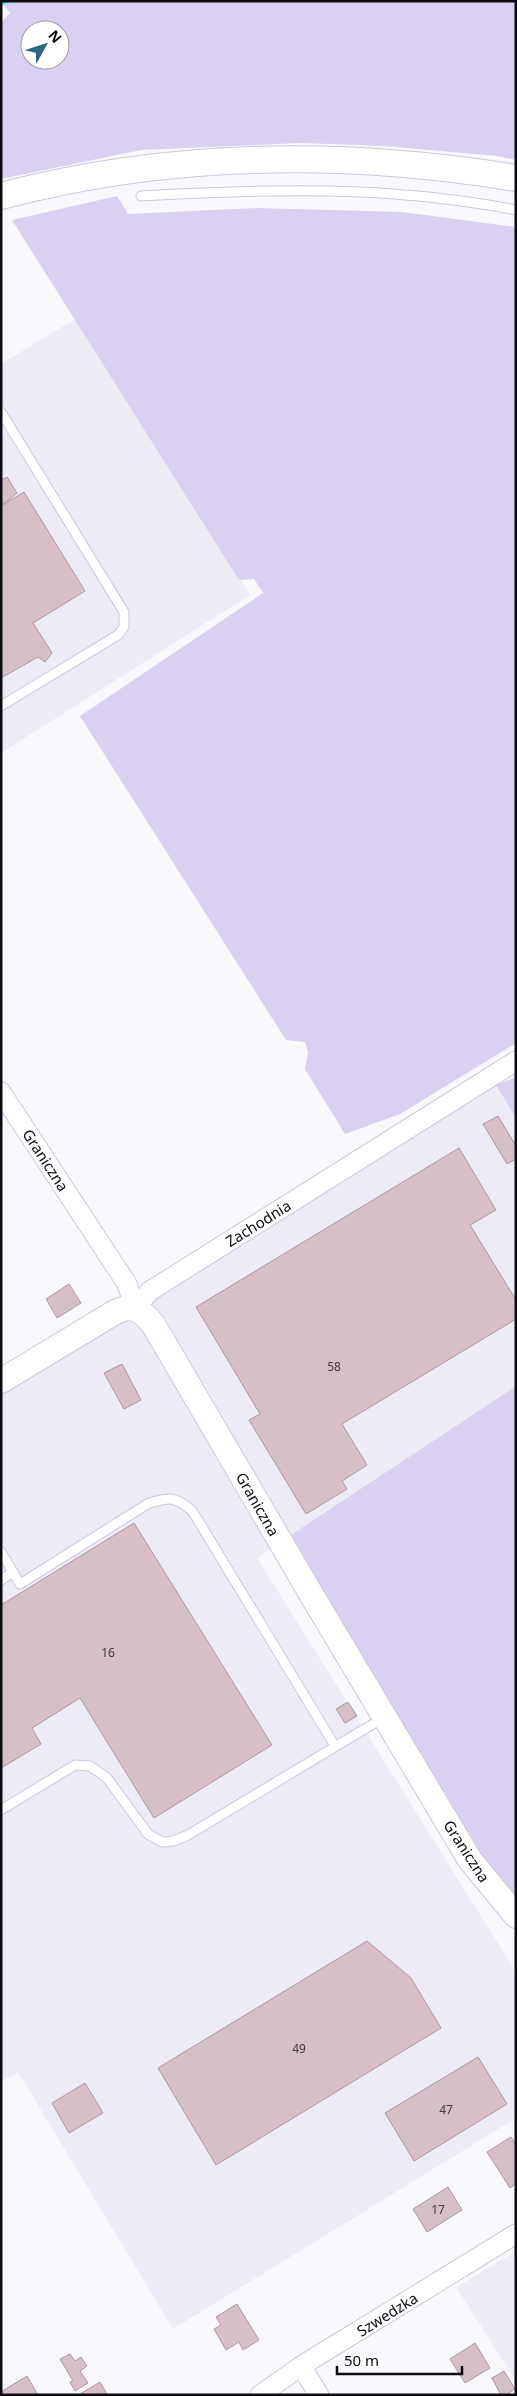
<svg xmlns="http://www.w3.org/2000/svg" width="517" height="2396" font-family="'Noto Sans',sans-serif">
<style>
.built{fill:#edebf6}
.green{fill:#d9d0f2;fill-rule:evenodd}
.lines{fill:none;stroke-linecap:round;stroke-linejoin:round}
.stream{stroke:#5adfff;stroke-width:5}
.building{fill:#d7bfc7;stroke:#ad979e}
.service-casing{stroke:#ccc7db;stroke-width:11}
.minor-casing{stroke:#ccc7db;stroke-width:21}
.tertiary-casing{stroke:#ccc7db;stroke-width:26}
.secondary-casing{stroke:#ccc7db;stroke-width:28}
.service{stroke:#fff;stroke-width:9}
.minor{stroke:#fff;stroke-width:19}
.tertiary{stroke:#fff;stroke-width:24}
.secondary{stroke:#fff;stroke-width:26}
.labels{text-anchor:middle;dominant-baseline:central;stroke-width:4;stroke-linejoin:round;paint-order:stroke}
.number-label{font-size:12px;fill:#40383f}
.street-label{font-size:15px;fill:#0d0b12;stroke:#fff}
</style>
<rect width="100%" height="100%" fill="#f9f8fd"/>
<path class="built" d="M75,319l175,276 -249,158v-389z
M496,1085l20,33v268l-259,172 259,414v146l-343,211 -155,-257 -17,10v-692z
M516,2251v130l-60,-94z"/>
<path class="green" d="M1,1h515v159l-19,-4 -113,-10 -83,-3 -160,7 -140,29v-156l9,-10zM30,30h30v30h-30z
M117,196l11,18 129,-6 145,4 114,15v816l-116,71 -55,20 -40,-65 3,-16 -3,-11 -19,-2 -206,-324 183,-123 -9,-14 -15,1 -227,-360z
M516,1077v41l-20,-33z
M516,1386v514l-36,-47 -195,-314z"/>
<g class="lines">
<path class="stream" d="M1,3l6,-2"/>
</g>
<path class="building" d="M7,477l10,16 -13,11 -3,-2v-22z
M24,492l61,99 -52,32 19,30 -7,9 -7,-5 -37,21v-172z
M498,1116l18,30v13l-9,5 -24,-40z
M459,1148l37,62 -26,15 46,75v19l-174,105 25,41 -25,16 5,8 -41,25 -57,-94 11,-6 -64,-107z
M69,1284l12,19 -24,15 -11,-19z
M122,1364l19,36 -17,9 -20,-36z
M134,1523l138,222 -118,73 -74,-120 -48,30 9,16 -40,24v-163z
M348,1702l9,14 -12,7 -9,-14z
M367,1941l44,37 30,50 -225,137 -58,-97z
M478,2057l29,47 -93,57 -29,-48z
M85,2083l18,30 -34,20 -17,-30z
M511,2137l5,7v40l-6,4 -23,-36z
M448,2187l14,23 -35,22 -14,-23z
M237,2304l22,36 -16,10 -4,-8 -13,8 -12,-21 7,-4 -5,-8z
M475,2343l15,25 -25,15 -15,-24z
M70,2354l5,7 6,-4 6,9 -7,5 8,12 -13,8 -5,-9 3,-1 -13,-22z
M504,2371l11,18 -9,6h-5l-9,-17z
M27,2376l11,19h-35l-2,-3z
M100,2382l7,12 -26,1 -1,-1z"/>
<g class="lines">
<defs>
<path id="service" d="M141,196c128,-7 247,-11 375,14
M1,412l123,200v15l-6,8 -117,71
M1,1552l12,20 -12,8
M13,1572l7,12 129,-81c21,-6 27,-7 44,9l142,234
M1,1810l74,-45 15,1 17,12 41,56 14,8 12,-1 14,-6 195,-117"/>
<path id="minor" d="M1,1092l126,192 8,24
M135,1308l15,-17 366,-230
M301,2366l18,29
M260,2395l41,-29 215,-132"/>
<path id="tertiary" d="M1,1381l116,-70c17,-7 25,0 36,13l161,275 156,261 46,56"/>
<path id="secondary" d="M1,196c168,-44 344,-46 515,-18"/>
</defs>
<use href="#service" class="service-casing"/>
<use href="#minor" class="minor-casing"/>
<use href="#tertiary" class="tertiary-casing"/>
<use href="#secondary" class="secondary-casing"/>
<use href="#service" class="service"/>
<use href="#minor" class="minor"/>
<use href="#tertiary" class="tertiary"/>
<use href="#secondary" class="secondary"/>
</g>
<g class="labels">
<g class="number-label">
<text x="334" y="1366">58</text>
<text x="108" y="1652">16</text>
<text x="299" y="2048">49</text>
<text x="446" y="2109">47</text>
<text x="438" y="2209">17</text>
</g>
<g class="street-label">
<text transform="translate(46 1160) rotate(57)">Graniczna</text>
<text transform="translate(258 1223) rotate(-32)">Zachodnia</text>
<text transform="translate(258 1504) rotate(60)">Graniczna</text>
<text transform="translate(467 1851) rotate(57)">Graniczna</text>
<text transform="translate(387 2314) rotate(-32)">Szwedzka</text>
</g>
</g>
<rect width="517" height="2396" fill="none" stroke="#0d0b12" stroke-width="5"/>
<g transform="translate(45 45) rotate(50)"><circle r="24" fill="#ffffff" stroke="#9e9da0"/>
<path d="M0-4L9 19L0 12L-9 19Z" fill="#2b677e"/>
<text y="-8" font-size="14" font-weight="bold" text-anchor="middle" fill="#0d0b12">N</text>
</g>
<path d="M337 2366v8h125v-8" fill="none" stroke="#0d0b12" stroke-width="2.5"/>
<text x="344" y="2366" font-size="15" fill="#0d0b12" stroke="#ffffff" stroke-width="4" paint-order="stroke">50 m</text>
</svg>
